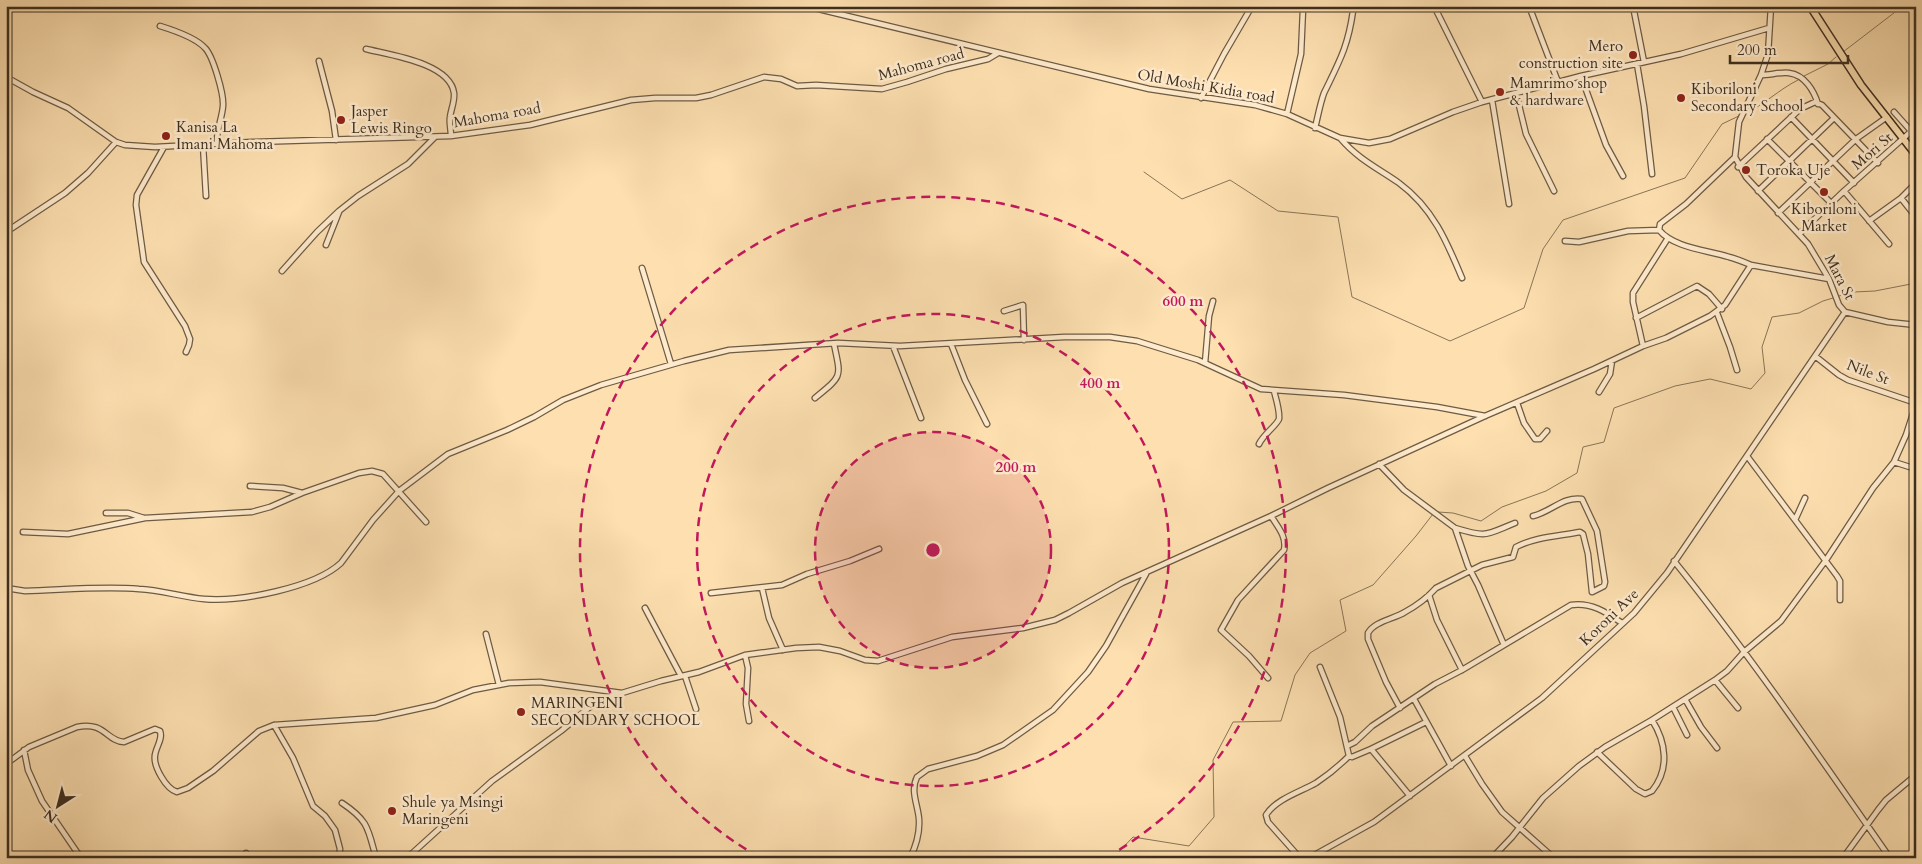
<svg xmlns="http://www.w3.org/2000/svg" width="1922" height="864" font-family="Cardo,serif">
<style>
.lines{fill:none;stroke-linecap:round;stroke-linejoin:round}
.stream{stroke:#897559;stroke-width:1}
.minor-casing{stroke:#6d5b44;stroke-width:7}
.highway-casing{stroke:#3d2f20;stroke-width:9}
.minor{stroke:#feeacc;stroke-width:4.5}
.highway{stroke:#fddfb0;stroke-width:6}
.ring{fill:none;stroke:#c2185b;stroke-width:2.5;stroke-dasharray:9 6}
.poi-dot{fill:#8f2418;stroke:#feeacc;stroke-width:2}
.labels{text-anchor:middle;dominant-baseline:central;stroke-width:5;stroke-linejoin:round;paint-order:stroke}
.poi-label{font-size:15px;fill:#3d2f20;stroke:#feeacc;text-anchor:start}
.street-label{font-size:15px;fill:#3d2f20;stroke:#feeacc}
.centre{fill:#c2185b;stroke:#feeacc;stroke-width:2.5}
.ring-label{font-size:15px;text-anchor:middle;font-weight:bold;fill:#c2185b;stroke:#feeacc;stroke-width:5;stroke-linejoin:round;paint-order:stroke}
</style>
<rect width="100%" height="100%" fill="#fddfb0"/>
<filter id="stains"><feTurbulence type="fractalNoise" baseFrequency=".004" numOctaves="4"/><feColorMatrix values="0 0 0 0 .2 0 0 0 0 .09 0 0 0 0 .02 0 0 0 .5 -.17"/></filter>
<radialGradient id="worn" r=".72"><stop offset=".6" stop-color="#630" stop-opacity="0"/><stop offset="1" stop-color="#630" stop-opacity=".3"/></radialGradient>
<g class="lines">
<path class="stream" d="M1843,52l60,-46
M1804,76l24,-12 8,-7
M1744,114c20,-9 34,-24 54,-34
M1144,172l38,27 48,-19 48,31 60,6 14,80 98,44 74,-33 19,-59 20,-29 122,-42 37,-54 19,-9
M1839,296l15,-4 21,-1 36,-7 5,-21
M1438,512l15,1 28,8 21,-14 44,-16 31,-18 6,-26 21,-5 10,-34 61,-22 35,-7 41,10 14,-16 -3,-26 10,-30 27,-4 24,-12 10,-3
M1113,858l20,-21 56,9 25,-29 -1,-57 20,-38 48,-1 14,-46 15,-22 36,-22 -6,-31 33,-15 43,-49 17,-22"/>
<defs>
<path id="minor" d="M806,6l343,83 106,16 32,9 53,24 29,5 21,-4 63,-27 29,-10 99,-26 100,-22 88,-26
M1434,6l48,96
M1529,6l29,76
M1633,6l11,56
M1771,6l-3,48 -7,21 -22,47 -4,35 11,20 62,67 21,35 10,26 6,7 43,10 28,3
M160,26c13,4 36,12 45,22 8,8 19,46 18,58 -1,13 -7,24 -6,38
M366,49c24,6 84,14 88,44 1,8 -3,16 -4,24 -1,6 1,13 1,19
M319,61l13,50 4,29
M1637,64l7,42 8,68
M1761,75c9,0 19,-3 28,-2 16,2 25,18 29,31
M1581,76l25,69 17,31
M6,77l27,15 35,16 48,34 9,3 30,2 97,-5 199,-6 79,-11 101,-25 24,-2h41l15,-3 53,-18 17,2 16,7 19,-1 66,4 25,-7 39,-13 42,-10 10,-6
M1516,93l10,41 28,57
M1201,98l23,-44 28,-48
M1492,100l17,104
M1894,112l17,19
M1287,114l14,-60 2,-45 3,-2 44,1 3,3c-5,36 -14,51 -29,82 -4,11 -6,23 -9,35
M1791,117l63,66
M1341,139c17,20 38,30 58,44 34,25 48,59 63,95
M1767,139l64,64
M203,145l3,51
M164,147l-27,48 -1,10 8,57 41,64 5,13 -1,6 -3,7
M1735,157l-49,47 -26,20 -1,6c15,18 48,20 70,27 8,2 15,5 22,8
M1738,167l62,-58 15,-7 7,3 56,58
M1758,191l76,-73
M1844,191l45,53
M1901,198l15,19
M1778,213l78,-74 31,-22
M1869,221l32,-23 15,-15
M6,232l59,-39 23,-20 28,-31
M1800,233l44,-42 72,-64
M1565,241l14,1 49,-11 31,-1
M326,245l13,-33
M642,268l29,96
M282,271l35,-39 22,-21 19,-15 50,-32 27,-27
M1004,311l19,-6 1,35
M1717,313l13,34 7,23
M1636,318l61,-32 12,8 13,15
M951,344l14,36 22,44
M893,346l28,72
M1643,346l-10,-44v-9l35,-55
M1815,356l24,19 9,5 68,23
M1205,363l4,-47 4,-15
M1599,392l11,-18 2,-13
M815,398c28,-23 26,-20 19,-54
M1517,403l7,20 11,16h5l7,-8
M1259,444c4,-9 18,-19 20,-25 1,-8 -3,-20 -5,-28
M1747,456l90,120 3,5v19
M1894,462l12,-27 10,-31
M1379,464l25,26 51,38 13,38 10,19 26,60
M250,486l33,2 19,5
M106,513h22l16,5
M1795,520l10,-22
M1455,528c33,10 30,7 60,-5
M23,532l45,2 77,-16 107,-6 18,-5 32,-14 57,-20 13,-2 11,3 43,48
M1674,561c77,95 146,197 216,297
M6,588l19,3c38,-1 77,-5 114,-2 22,1 43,8 65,10 36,3 110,-11 137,-36l32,-43 26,-29 49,-37 59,-24 27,-13 29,-17 38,-15 83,-24 45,-11 109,-7 62,3 164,-9h46l27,4 61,19 63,29 83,6 93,12 48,9
M762,588l7,30 14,32
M711,593l71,-8 25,-11 43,-13 29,-12
M1429,595l8,25 25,50
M645,608l36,68
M486,634l13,51
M745,655l3,13 -2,36 3,17
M1320,667l20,50 9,39 3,1 19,-8 39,47
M685,676l11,33
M1268,678l-19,-22 -28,-26 17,-30 46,-50c3,-13 -6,-23 -13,-34
M1715,680l23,28
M1414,699l37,67
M1685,699l16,28 16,21
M1673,707l14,28
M1400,708l-14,-26 -18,-43v-6c7,-12 26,-14 37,-21 11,-6 23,-15 31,-24l46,-23 31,-8 3,-10c19,-10 43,-11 64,-15l3,2 5,20 4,38 12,-6 1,-4 -8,-51 -15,-32c-19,-3 -31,13 -49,17
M274,725l19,33 20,48 12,10 10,14 5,19 -1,9
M1347,746l8,-4 17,-16 63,-42 27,-14 109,-65c20,-3 35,7 51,18
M1371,749l55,-27
M24,750l4,20 14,31 39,57
M1597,752l39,37 9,5 7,-3c18,-22 14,-49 0,-71
M1465,756l17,28 20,28 52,46
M6,764l23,-17 48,-20c28,-6 29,14 47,15l31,-13 5,2c3,8 -4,16 -5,24 -2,11 11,34 22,37l11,-4 25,-17 46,-40 15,-6 102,-7 59,-13 38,-15 36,-7 31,-1 82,11 39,-12 38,-9 46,-17 51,-7 23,-1 21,4 25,9 13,1 74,-24 71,-9 32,-8 14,-7 53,-30 149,-67 57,-28 157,-72 109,-47 49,-23 23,-8 44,-22 15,-11 26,-40 78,14
M342,803c27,18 26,26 34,55
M246,858v-5
M407,858l85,-77 69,-50 30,-25 9,-6 21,-7
M910,858c6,-12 10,-25 9,-39 -1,-14 -9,-28 -2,-42l11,-8 49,-13 26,-11 50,-35 35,-38 18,-26 40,-72
M1300,858l-32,-36 -2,-7c10,-16 34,-23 50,-32 12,-8 23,-17 33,-27
M1309,858l65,-36 168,-124 92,-85 33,-40 178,-261
M1492,858l20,-21 31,-39 36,-32 26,-19 47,-27 63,-40 12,-9 17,-19 37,-31 45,-61 47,-72 21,-26 22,7
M1843,858l35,-48 8,-10 30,-25"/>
<path id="highway" d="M1810,6l51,79 55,70"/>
</defs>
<use href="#minor" class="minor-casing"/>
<use href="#highway" class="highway-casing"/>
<use href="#minor" class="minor"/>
<use href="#highway" class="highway"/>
</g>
<circle cx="933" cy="550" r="118" fill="#c2185b" fill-opacity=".12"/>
<g class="ring">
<circle cx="933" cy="550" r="118"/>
<circle cx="933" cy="550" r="236"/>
<path d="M759 857A353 353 0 1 1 1107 857"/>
</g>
<g class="poi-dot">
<circle cx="1633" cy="55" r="5"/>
<circle cx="1500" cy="92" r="5"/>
<circle cx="1681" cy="98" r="5"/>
<circle cx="341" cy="120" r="5"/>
<circle cx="166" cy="136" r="5"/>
<circle cx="1746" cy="170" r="5"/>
<circle cx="1824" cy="192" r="5"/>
<circle cx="521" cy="712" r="5"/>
<circle cx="392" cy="811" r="5"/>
</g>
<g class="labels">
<g class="poi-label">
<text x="1623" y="46" text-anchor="end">Mero<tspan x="1623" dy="17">construction site</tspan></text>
<text x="1510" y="83">Mamrimo shop<tspan x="1510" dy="17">&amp; hardware</tspan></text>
<text x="1691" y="89">Kiboriloni<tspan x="1691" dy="17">Secondary School</tspan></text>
<text x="351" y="111">Jasper<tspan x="351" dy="17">Lewis Ringo</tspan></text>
<text x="176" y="127">Kanisa La<tspan x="176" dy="17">Imani Mahoma</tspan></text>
<text x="1756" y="170">Toroka Uje</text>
<text x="1824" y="209" text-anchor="middle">Kiboriloni<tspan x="1824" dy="17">Market</tspan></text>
<text x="531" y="703">MARINGENI<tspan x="531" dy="17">SECONDARY SCHOOL</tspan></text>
<text x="402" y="802">Shule ya Msingi<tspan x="402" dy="17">Maringeni</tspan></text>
</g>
<g class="street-label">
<text transform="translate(921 64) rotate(-15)">Mahoma road</text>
<text transform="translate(1206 86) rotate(10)">Old Moshi Kidia road</text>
<text transform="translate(497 115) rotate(-10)">Mahoma road</text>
<text transform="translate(1872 151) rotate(-41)">Mori St</text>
<text transform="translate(1840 277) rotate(63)">Mara St</text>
<text transform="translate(1868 372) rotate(21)">Nile St</text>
<text transform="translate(1609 617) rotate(-44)">Koroni Ave</text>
</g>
</g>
<circle cx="933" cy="550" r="8" class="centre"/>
<g class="ring-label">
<text x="1183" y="306">600 m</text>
<text x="1100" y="388">400 m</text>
<text x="1016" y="472">200 m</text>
</g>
<rect width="1922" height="864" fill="none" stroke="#fddfb0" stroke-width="25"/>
<rect x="8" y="8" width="1907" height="849" fill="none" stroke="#3d2f20" stroke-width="2.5"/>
<rect x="12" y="12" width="1897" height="839" fill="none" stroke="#3d2f20"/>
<g transform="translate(58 806) rotate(216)" stroke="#feeacc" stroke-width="4" paint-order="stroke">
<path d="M0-4L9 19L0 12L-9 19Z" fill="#3d2f20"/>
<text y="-8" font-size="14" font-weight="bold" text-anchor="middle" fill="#3d2f20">N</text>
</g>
<path d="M1730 55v8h118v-8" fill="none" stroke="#3d2f20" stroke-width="2.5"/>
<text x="1737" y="55" font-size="15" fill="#3d2f20" stroke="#feeacc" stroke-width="4" paint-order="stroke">200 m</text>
<rect width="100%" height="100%" filter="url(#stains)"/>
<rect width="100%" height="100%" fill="url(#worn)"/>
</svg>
